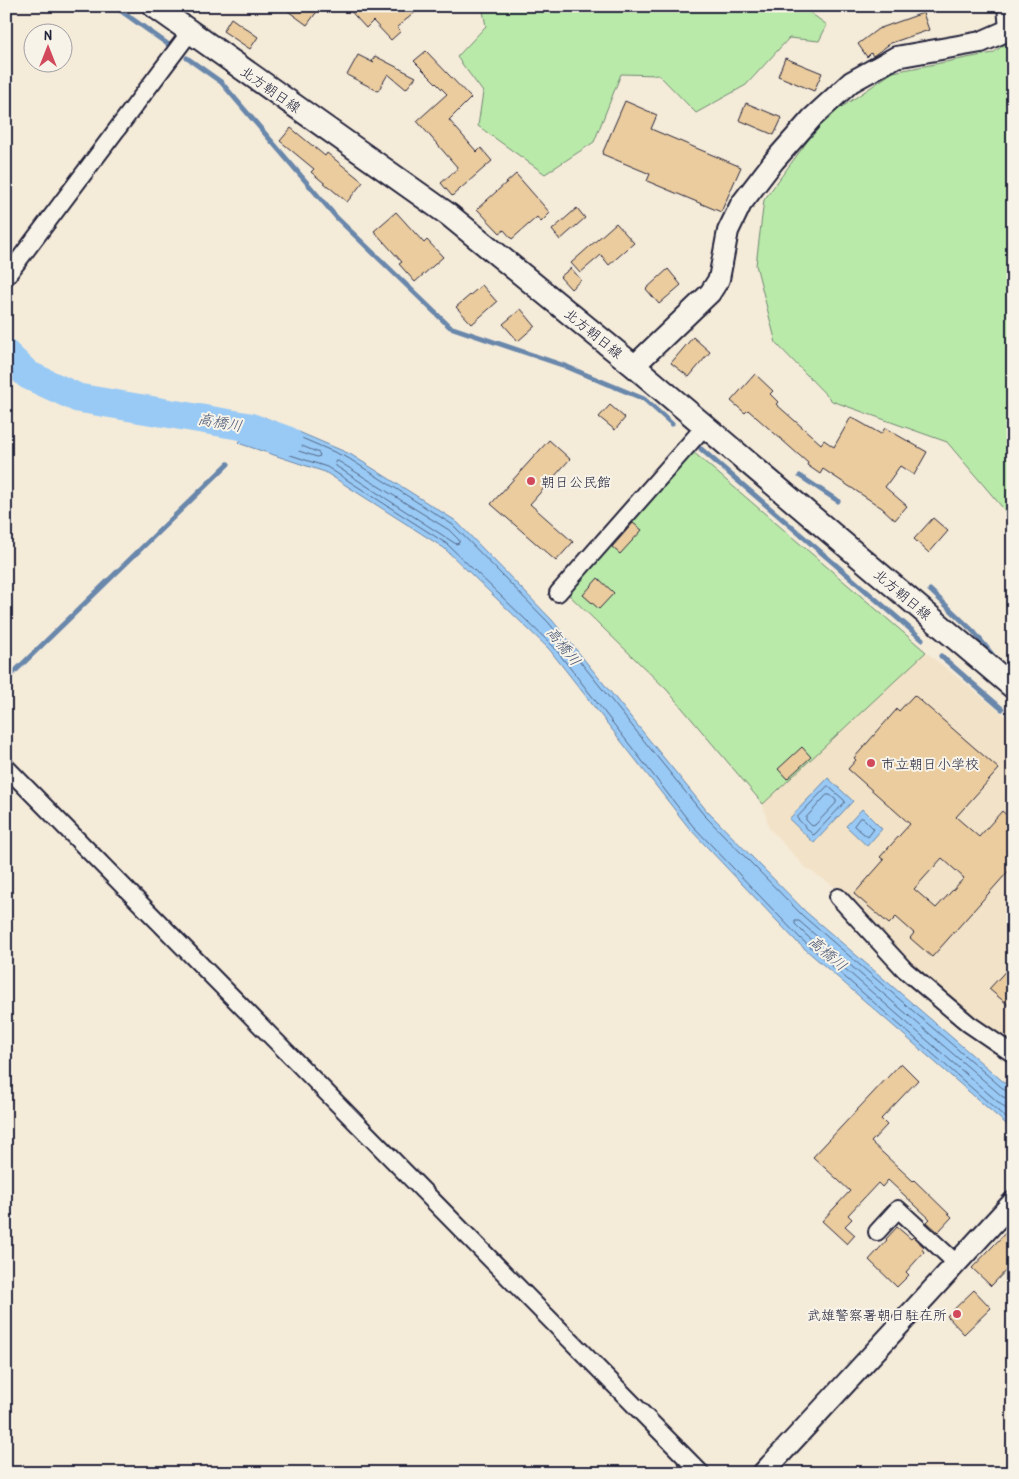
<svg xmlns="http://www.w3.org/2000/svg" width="1019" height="1479" font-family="'Patrick Hand','Klee One',sans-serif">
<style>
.built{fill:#f2e2c7}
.green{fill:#baeaa9;stroke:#6e8672}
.water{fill:#99caf5;stroke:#6987ab}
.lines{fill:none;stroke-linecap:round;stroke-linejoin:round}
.shore{stroke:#526585;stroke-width:1}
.stream{stroke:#6987ab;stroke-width:5}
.river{stroke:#99caf5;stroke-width:29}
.building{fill:#ebcc9e;stroke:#22223b;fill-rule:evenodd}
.minor-casing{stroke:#22223b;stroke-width:20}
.tertiary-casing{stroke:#22223b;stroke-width:24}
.secondary-casing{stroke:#22223b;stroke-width:26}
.minor{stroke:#f7f3e8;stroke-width:16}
.tertiary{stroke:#f7f3e8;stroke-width:20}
.secondary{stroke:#f7f3e8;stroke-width:22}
.poi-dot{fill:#d1495b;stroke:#f7f3e8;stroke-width:2}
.labels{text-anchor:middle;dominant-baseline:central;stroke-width:4;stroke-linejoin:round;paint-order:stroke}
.street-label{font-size:14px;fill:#22223b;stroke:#f7f3e8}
.poi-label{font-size:14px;fill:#22223b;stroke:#f7f3e8;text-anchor:start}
.water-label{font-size:15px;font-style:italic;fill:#465473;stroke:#f7f3e8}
</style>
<rect width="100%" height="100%" fill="#f5ebd9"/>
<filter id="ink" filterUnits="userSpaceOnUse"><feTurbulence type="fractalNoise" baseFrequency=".02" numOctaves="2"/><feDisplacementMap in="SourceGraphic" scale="10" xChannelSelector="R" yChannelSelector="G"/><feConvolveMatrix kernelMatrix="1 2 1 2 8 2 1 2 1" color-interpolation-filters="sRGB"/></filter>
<g filter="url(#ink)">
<path class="built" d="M692,451l234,201 87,70v326l-107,-81 -66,-77 -35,-23 -36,-39 -6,-24 -96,-114 -101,-98z"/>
<path class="green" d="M482,6h319l26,19 -8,16 -30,-3 -43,47 -50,28 -37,-38 -38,-1 -27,68 -49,32 -67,-48 5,-34 -26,-35 29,-31z
M1013,38v482l-66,-78 -115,-41 -56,-58 -20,-78 8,-65 59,-80 70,-48 100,-19z
M692,451l234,201 -163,152 -96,-114 -101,-98z"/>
<path class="water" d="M264,417l86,37 106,67 96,99 155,191 99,101 207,178v40l-216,-188 -108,-114 -140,-179 -105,-101 -119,-76 -87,-29z
M828,778l25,23 -39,42 -25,-24z
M862,809l20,20 -15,17 -21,-20z"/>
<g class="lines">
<path class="shore" d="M266,431l53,22 1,3 -3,1 -55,-18 -1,-3z
M338,461l111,69 10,10v3l-3,1 -120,-78 -1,-4z
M828,786l16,14 1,2 -30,32 -2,1 -16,-17z
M827,795h3l6,5v3l-21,22 -3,1 -6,-6v-2z
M860,818h3l11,11 -6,8 -14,-11z
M1013,1093l-6,-1 -204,-176 -99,-101 -155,-192 -96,-98 -105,-67 -81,-35 -3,1 -14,14 1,4 76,25 120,77 106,102 139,179 108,113 213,186
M1013,1100l-10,-3 -204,-176h-4v3l10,10 208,181"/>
<path class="stream" d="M114,6l55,39
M187,58l34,24 116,136 113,109 115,39 79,33 28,25
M701,449l221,190
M800,476l38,25
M930,590l44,42 21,26
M941,656l61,53
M6,680l222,-216"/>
<path class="river" d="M6,354l22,21 50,23 171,29 39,14"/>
</g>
<path class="building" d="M281,6h40l-14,19z
M346,6h77l-26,21 4,4 -10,9 -18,-19 -7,7z
M923,13l6,17 -38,13 -18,13 -2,-3 -4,4 -9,-13 20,-15z
M231,18l27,19 -8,12 -27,-18z
M426,51l45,47 -22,22 28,32 4,-4 11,13 -40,35 -11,-13 17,-15 -41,-47 30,-27 -33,-33z
M358,55l16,8 -2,-2 3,-5 41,21 -10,12 -18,-15 -10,17 -31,-16z
M785,58l37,15 -8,18 -36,-15z
M625,101l32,14 -6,14 90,38 -20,45 -74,-31 3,-7 -48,-20z
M746,103l36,15 -8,17 -35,-15z
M291,128l34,28 2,-3 36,29 -16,20 -36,-30 3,-3 -34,-28z
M516,174l34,39 -9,9 -4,-5 -25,22 -8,-9 -4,3 -23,-24z
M577,208l8,10 -25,22 -8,-10z
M396,212l28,31 3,-3 16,17 -28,25 -16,-18 3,-2 -28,-31z
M616,223l18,20 -25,22 -8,-10 -21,18 -9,-10z
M571,268l10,12 -10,9 -11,-12z
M668,269l13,16 -22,19 -13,-15z
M482,285l15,17 -25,22 -16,-17z
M521,309l14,17 -17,15 -15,-17z
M693,337l17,15 -21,25 -18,-14z
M755,374l18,17 -3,3 8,8 -2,2 45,40 3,-4 10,7 17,-30 30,17 4,-6 42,24 -13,23 -14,-9 -15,21 22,19 -12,14 -13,-12 -59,-39 -3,5 -13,-9 1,-2 -60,-53 -3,3 -14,-12z
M610,405l15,13 -10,12 -16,-13z
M549,440l21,19 -40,45 43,38 -17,19 -65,-57z
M933,518l15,13 -19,22 -15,-14z
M633,523l9,7 -22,24 -8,-7z
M598,578l16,15 -15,16 -16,-14z
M914,695l85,74 -43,48 23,20 23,-26 11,10v45l-81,91 -22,-19 4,-5 -18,-16 -7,7 -35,-30 30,-34 -4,-3 30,-33 -62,-55 8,-9 -2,-2 43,-49 2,2zM942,858l22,20 -28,30 -22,-19z
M802,747l9,10 -24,22 -9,-10z
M1013,963v46l-24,-20z
M901,1063l17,17 -37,39 6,6 -16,17 42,39 1,-1 38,37 -14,15 -11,-10 3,-3 -42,-39 -6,7 -4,-4 -30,32 4,4 -7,7 10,9 -8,9 -25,-23 28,-30 -37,-34z
M1013,1225v38l-22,23 -19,-18z
M897,1227l14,12 2,-2 11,10 -2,2 2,3 -18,20 3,3 -12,12 -28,-27 18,-20 -1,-1z
M974,1290l17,18 -27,26 -17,-18z"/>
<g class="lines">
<defs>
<path id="minor" d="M1006,6l2,24
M6,277l184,-245
M558,593l147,-167
M6,767l695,706
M838,897l67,73 64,54 44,30
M877,1232l21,-23 58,54"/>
<path id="tertiary" d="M634,366l76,-73 9,-14 9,-48 13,-27 33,-43 38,-43 39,-36 45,-25 85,-15 32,-14
M763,1473l250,-271"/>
<path id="secondary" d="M154,6l295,209 185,151 379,321"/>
</defs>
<use href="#minor" class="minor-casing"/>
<use href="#tertiary" class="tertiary-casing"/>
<use href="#secondary" class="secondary-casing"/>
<use href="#minor" class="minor"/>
<use href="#tertiary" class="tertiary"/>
<use href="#secondary" class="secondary"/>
</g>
</g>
<g class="poi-dot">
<circle cx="531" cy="481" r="5"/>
<circle cx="871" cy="763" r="5"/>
<circle cx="957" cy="1314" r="5"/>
</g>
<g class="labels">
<g class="street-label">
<text transform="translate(271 89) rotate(35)">北方朝日線</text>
<text transform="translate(594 333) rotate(39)">北方朝日線</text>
<text transform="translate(903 594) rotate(40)">北方朝日線</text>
</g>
<g class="poi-label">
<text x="541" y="481">朝日公民館</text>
<text x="881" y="763">市立朝日小学校</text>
<text x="947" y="1314" text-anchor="end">武雄警察署朝日駐在所</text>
</g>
<g class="water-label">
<text transform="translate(220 422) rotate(10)">高橋川</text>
<text transform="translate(564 646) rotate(52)">高橋川</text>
<text transform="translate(828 953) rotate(41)">高橋川</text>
</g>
</g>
<rect width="1019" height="1479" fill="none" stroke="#f7f3e8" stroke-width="25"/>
<rect x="12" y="12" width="994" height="1454" fill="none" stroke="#22223b" stroke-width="2" filter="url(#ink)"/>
<g transform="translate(48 48)"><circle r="24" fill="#f7f3e8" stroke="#a29fa3"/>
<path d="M0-4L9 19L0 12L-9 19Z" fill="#d1495b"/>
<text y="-8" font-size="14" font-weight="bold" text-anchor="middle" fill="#22223b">N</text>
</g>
</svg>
